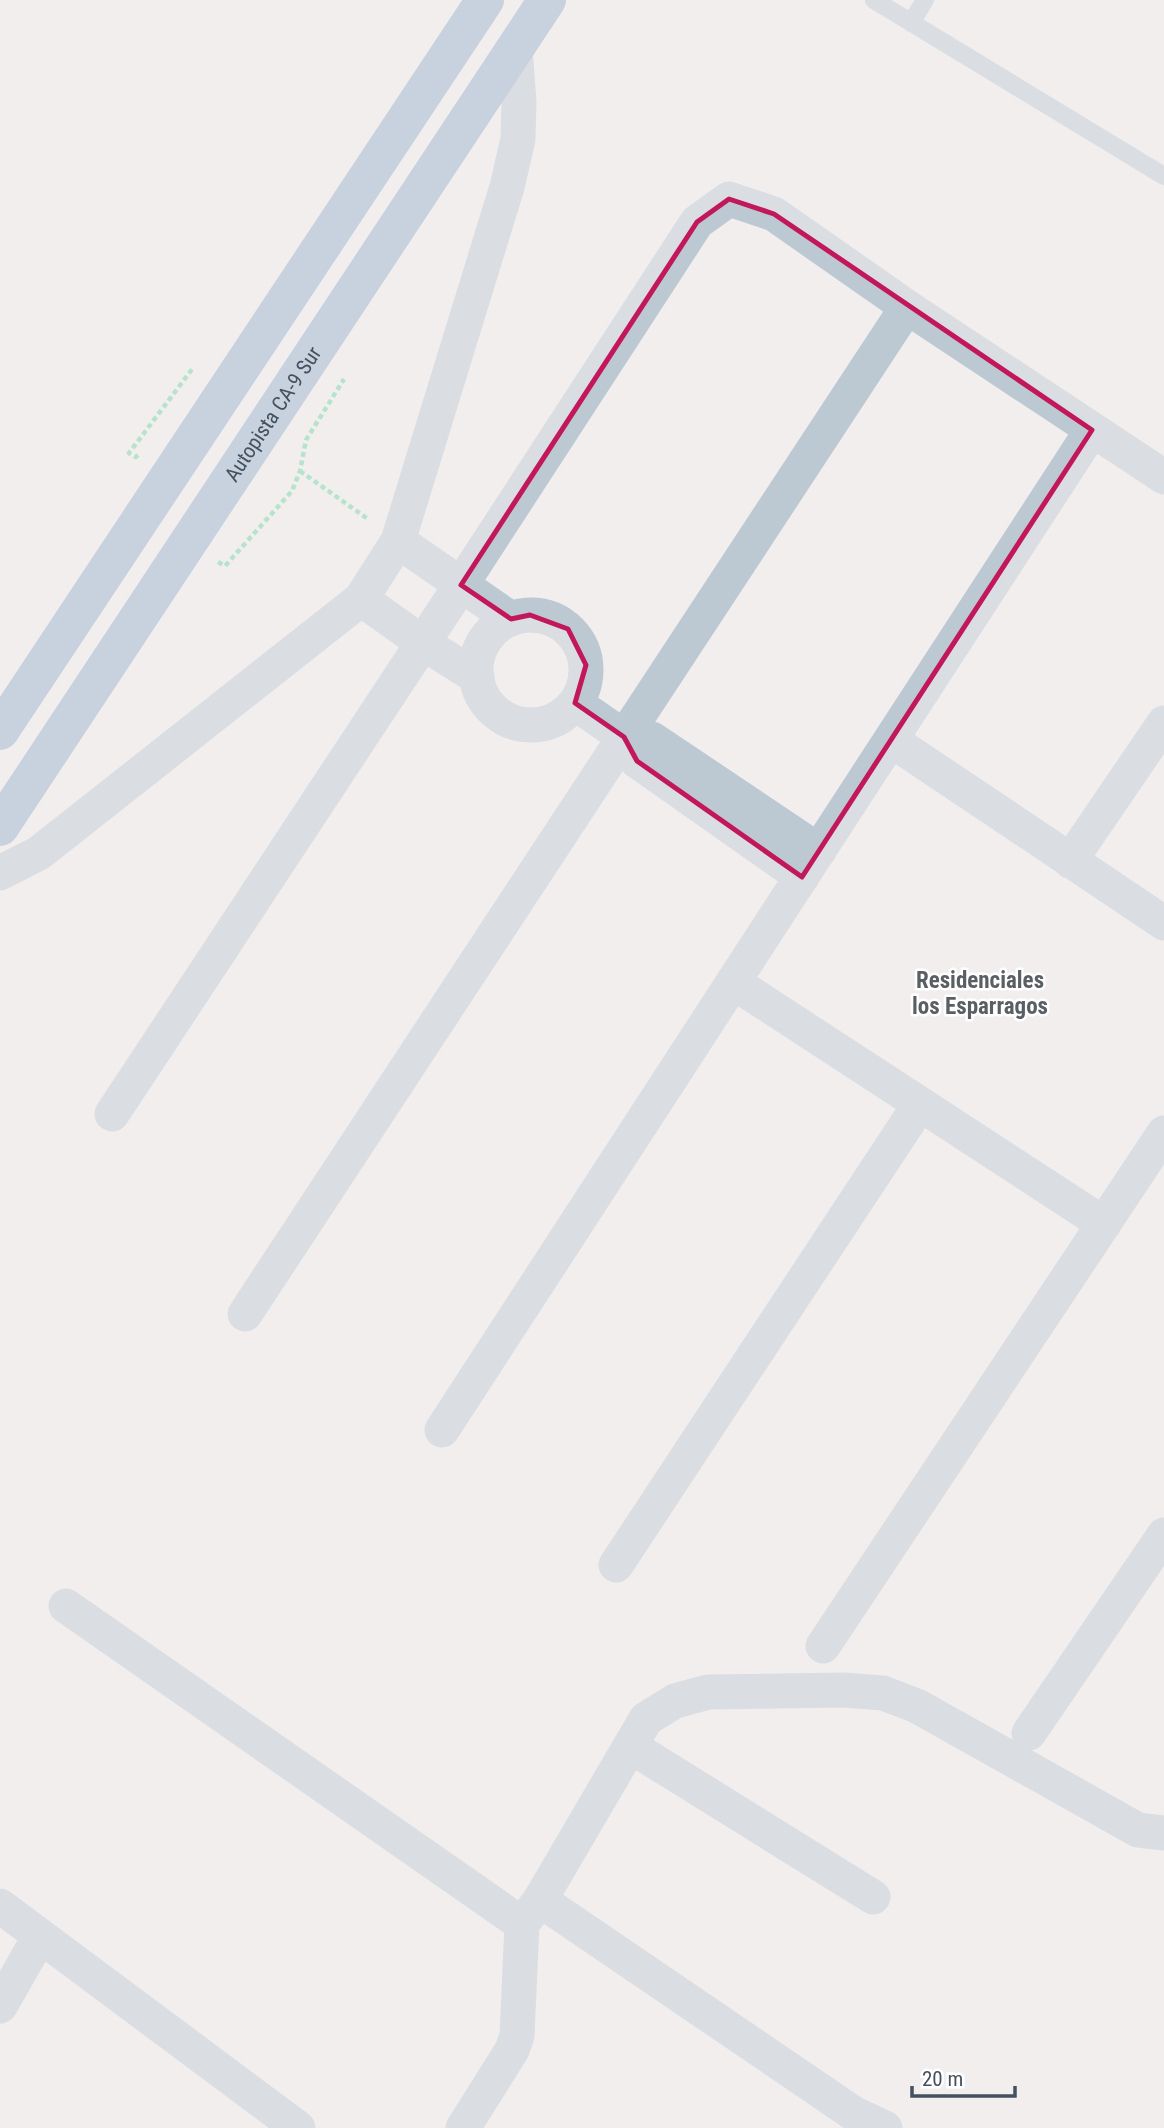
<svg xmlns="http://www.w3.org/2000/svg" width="1164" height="2128" font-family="'Roboto Condensed',sans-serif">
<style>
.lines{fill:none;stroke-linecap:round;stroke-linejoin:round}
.path{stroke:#6cd6a5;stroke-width:4.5;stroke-dasharray:5 3.5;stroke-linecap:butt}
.service{stroke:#bdc9d2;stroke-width:18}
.minor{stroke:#bdc9d2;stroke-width:35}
.trunk{stroke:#96aeca;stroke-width:38}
.marked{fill:none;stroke:#c2185b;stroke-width:5;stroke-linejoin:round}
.labels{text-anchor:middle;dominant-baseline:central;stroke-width:5;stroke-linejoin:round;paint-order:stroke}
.street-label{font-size:21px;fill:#45515e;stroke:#fff}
.neighbourhood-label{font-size:23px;font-weight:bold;fill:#5a5f64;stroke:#fff}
</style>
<rect width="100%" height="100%" fill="#f2eeee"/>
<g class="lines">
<path class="path" d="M138,455l-2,2 -7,-4 64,-85
M300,471l68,48
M218,562l7,4 67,-75 8,-20 6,-31 38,-61"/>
<path class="service" d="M874,0l290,176
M911,23l14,-23"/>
<path class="minor" d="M398,541l113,78
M361,599l62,44 54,34
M476 670a55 55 0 1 1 110 0a55 55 0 1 1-110 0Z
M575,703l49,34 13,24 165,116
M624,737l28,2 167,112
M891,740l273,183
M1070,861l94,-138
M0,873l39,-20 322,-254 37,-58 109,-354 11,-48 1,-37 -4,-54
M733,982l371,242
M112,1114l349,-529 236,-363 32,-23 45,15 133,93 257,170
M245,1314l662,-1007
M442,1430l650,-1000
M616,1565l304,-461
M66,1606l456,318
M823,1646l341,-513
M1029,1733l135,-198
M630,1746l243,151
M540,1900l313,213 32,15
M0,1906l298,222
M0,2006l40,-70
M463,2128l49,-78 5,-14 5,-112 18,-24 106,-181 29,-18 33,-9 135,-2 40,3 34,13 221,124 26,3"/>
<g class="trunk">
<path d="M0,731l485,-731"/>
<path id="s1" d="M0,827l547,-827"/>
</g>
</g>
<path d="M0 0H1164V2128H0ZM729,199l45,15 318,216 -290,447 -165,-116 -13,-24 -49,-34 11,-38 -18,-36 -38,-14 -19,4 -50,-34 236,-363z" fill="#f2eeee" fill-opacity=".55" fill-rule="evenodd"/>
<path class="marked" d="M729,199l45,15 318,216 -290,447 -165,-116 -13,-24 -49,-34 11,-38 -18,-36 -38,-14 -19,4 -50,-34 236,-363z"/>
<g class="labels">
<g class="street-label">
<text stroke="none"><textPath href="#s1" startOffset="495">Autopista CA-9 Sur</textPath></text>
</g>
<g class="neighbourhood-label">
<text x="980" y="980">Residenciales<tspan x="980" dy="26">los Esparragos</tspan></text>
</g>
</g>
<path d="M912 2086v10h103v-10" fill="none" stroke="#45515e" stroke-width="3.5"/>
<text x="922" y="2086" font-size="21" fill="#45515e" stroke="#ffffff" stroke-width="5" paint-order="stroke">20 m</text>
</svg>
